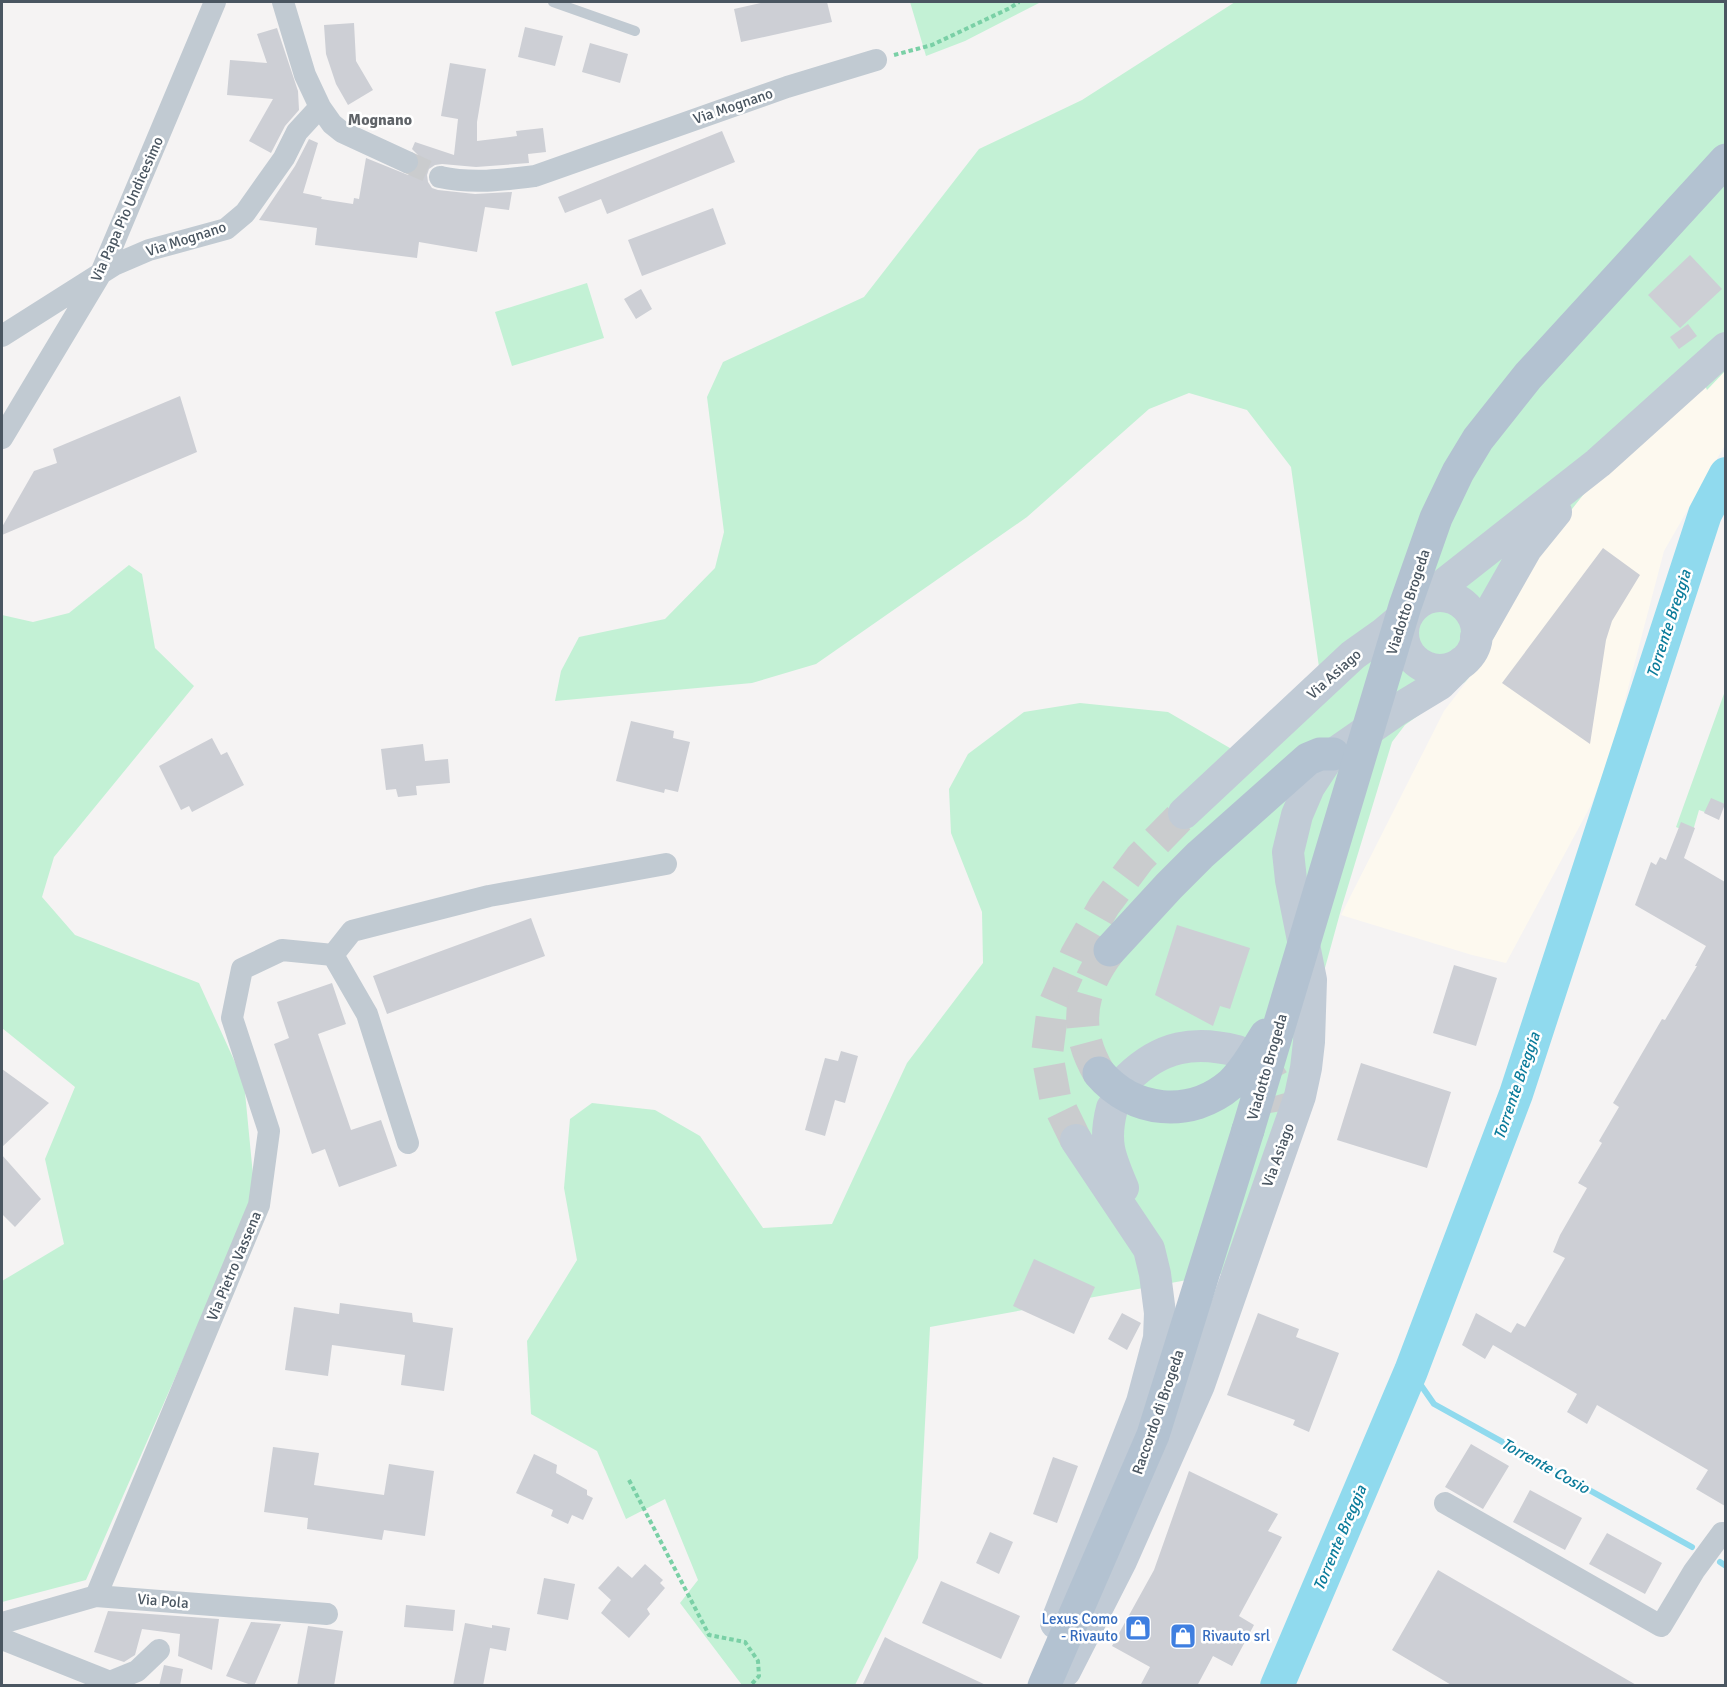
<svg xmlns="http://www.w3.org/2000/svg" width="1727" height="1687" font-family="Signika,sans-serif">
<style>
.commercial{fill:#fdf9ef}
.green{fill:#c3f1d5}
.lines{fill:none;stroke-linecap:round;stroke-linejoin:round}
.stream{stroke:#90daee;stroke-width:6}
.river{stroke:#90daee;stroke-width:34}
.building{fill:#cdcfd5}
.street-tunnel{stroke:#caccce;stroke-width:22;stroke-dasharray:22 11;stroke-linecap:butt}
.secondary-tunnel{stroke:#caccce;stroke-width:32;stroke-dasharray:32 16;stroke-linecap:butt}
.primary-tunnel{stroke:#caccce;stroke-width:33;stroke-dasharray:33 16;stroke-linecap:butt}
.path{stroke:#7ad0a6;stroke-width:4;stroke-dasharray:4.5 3;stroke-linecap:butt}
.lane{stroke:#c1cad2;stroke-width:10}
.street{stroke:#c1cad2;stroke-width:22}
.secondary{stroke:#c1cbd6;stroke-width:32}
.primary{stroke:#b3c2d1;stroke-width:33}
.primary-bridge{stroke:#b3c2d1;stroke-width:33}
.labels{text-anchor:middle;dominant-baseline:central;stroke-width:5;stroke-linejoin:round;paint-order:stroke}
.street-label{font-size:15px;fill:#4a5661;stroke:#fff}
.shop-label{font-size:15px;fill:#366cbe;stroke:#fff;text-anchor:end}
.neighbourhood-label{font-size:16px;font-weight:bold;fill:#5f6368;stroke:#fff}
.water-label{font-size:16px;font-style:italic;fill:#0c7c9b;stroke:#fff}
</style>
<rect width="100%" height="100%" fill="#f5f3f3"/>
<path class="commercial" d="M1725,371v74l-61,106 -53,202 -20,52 -85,158 -34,-8 -131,-40 103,-204 32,-42 74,-132 59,-75 94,-83 4,11z"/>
<path class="green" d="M910,2h131l-76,39 -39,15z
M1235,2h490v369l-18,19 -4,-10 -94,82 -59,75 -74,132 -11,13 -60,43 -13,17 -50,164 -100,364 -312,57 -12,231 -63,127h-113l-62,-82 18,-23 -33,-81 -39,20 -29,-68 -66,-37 -4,-73 50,-81 -13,-72 6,-69 22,-16 63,7 45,26 63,92 69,-4 75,-161 76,-100 -1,-51 -31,-79 -2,-44 19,-35 56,-42 56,-9 88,9 67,39 84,-84 -28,-200 -44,-57 -58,-17 -40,16 -122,108 -211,147 -64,19 -197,18 6,-30 18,-34 86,-18 50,-51 9,-36 -17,-135 16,-35 141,-65 115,-148 103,-49z
M587,283l17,55 -92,28 -17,-54z
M129,565l13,9 13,74 39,38 -140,171 -12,40 33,38 124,48 45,99 11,114 -169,384 -84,22v-321l62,-37 -19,-85 30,-72 -73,-59v-413l31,7 36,-9z
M1725,691v109l-6,17 -20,-7 -7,24 -16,-7z"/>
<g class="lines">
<path class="stream" d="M1411,1371l23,33 258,143
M1720,1562l6,4"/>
<path class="river" d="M1277,1686l134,-315 105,-277 189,-580 21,-40"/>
</g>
<path class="building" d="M765,2h62l5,20 -91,20 -7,-33z
M354,23l2,38 17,29 -25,15 -12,-21 -10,-30 -2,-29z
M525,27l38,9 -8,30 -37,-9z
M277,28l21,63 1,19 -14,16 -14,27 -22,-12 24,-42 -46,-4 3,-35 37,3 -10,-29z
M590,43l38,11 -8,29 -38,-11z
M450,63l36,6 -9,53v19l40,-5 -1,-5 27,-3 3,24 -18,2 1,9 -53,4 -34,-3 -7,1 -6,4 -2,6 1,7 4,6 6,2 37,4 37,-2 -3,18 -24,-3 -8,45 -58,-10 -2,16 -102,-13 2,-17 -58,-8 36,-54 14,-27 9,4 -15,50 19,4 -1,2 32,5 1,-6 5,1 7,-41 42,17 7,-2 4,-6 1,-7 -2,-5 -6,-6 3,-7 39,13 4,-36 -17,-3z
M722,131l13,31 -128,52 -6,-15 -36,14 -7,-16z
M713,208l13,36 -84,32 -14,-36z
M1690,255l32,34 -42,39 -32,-33z
M641,289l11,20 -16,10 -12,-20z
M1688,324l9,12 -18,13 -9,-12z
M180,396l17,56 -195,83v-8l32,-56 23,-8 -4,-14z
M1603,548l37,27 -28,46 -6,19 -16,104 -88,-61z
M631,721l43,10 -1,7 17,4 -12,50 -13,-3 -1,4 -48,-12z
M212,738l9,17 6,-3 17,33 -52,27 -3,-6 -8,4 -22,-44z
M423,744l2,17 23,-2 2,24 -34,3 1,9 -19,2 -2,-8 -10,1 -5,-41z
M1711,798l14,6 -6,16 -15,-7z
M1681,822l14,6 -11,30 41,24v624l-29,-17 12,-19 -111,-65 -10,19 -20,-12 10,-18 -84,-49 -8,14 -23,-14 14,-32 35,20 6,-10 8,4 40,-69 -12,-6 7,-17 27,-47 -9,-5 24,-40 -3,-2 20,-34 -6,-4 49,-84 3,1 32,-54h-2l11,-20 -71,-41 16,-43 5,3 4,-8 6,3z
M531,918l14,38 -158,58 -14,-38z
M1177,925l73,23 -20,61 -10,-3 -7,20 -58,-31z
M1454,965l43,13 -21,68 -43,-13z
M332,983l14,41 -28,10 33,96 30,-10 16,46 -58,21 -14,-38 -13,5 -38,-110 15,-6 -12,-36z
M841,1051l17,5 -13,47 -10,-3 -10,36 -20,-6 20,-72 13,3z
M1361,1063l90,29 -24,76 -90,-28z
M2,1069l47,34 -47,44z
M2,1155l39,44 -26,28 -13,-13z
M1034,1259l61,28 -21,47 -61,-28z
M340,1303l72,10 1,9 40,6 -9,63 -43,-6 4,-30 -73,-10 -4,31 -43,-6 9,-63 45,7z
M1122,1313l19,10 -14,27 -19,-11z
M1258,1313l41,16 -3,8 43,16 -30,79 -16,-7 2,-5 -68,-25z
M1471,1444l38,22 -26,43 -38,-22z
M273,1447l46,6 -5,32 70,10 5,-31 45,7 -9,65 -41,-6 -2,10 -75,-11 1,-11 -44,-6z
M534,1454l23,11 -1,8 31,17v5l6,3 -10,22 -11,-5 -4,9 -17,-8 2,-6 -37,-17z
M1053,1457l25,9 -21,57 -24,-9z
M1189,1471l89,43 -10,17 14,6 -43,79 15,9 -22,41 -19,-10 -16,30h-57l10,-19 -38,-21 42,-76z
M1530,1490l52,28 -17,32 -52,-28z
M990,1532l23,10 -14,32 -23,-11z
M1607,1533l55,30 -17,31 -56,-30z
M645,1564l18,16 -3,3 5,5 -18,21 3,5 -21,24 -28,-25 10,-13 -13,-12 20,-22 14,12z
M1438,1570l200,116h-185l-61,-36z
M544,1578l31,6 -7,36 -31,-6z
M941,1581l79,35 -19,43 -79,-36z
M406,1605l49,5 -2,21 -49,-4z
M108,1611l111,8 -7,51 -34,-14 2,-22 -38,-5 -7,26 -11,7 -30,-10z
M251,1622l30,2 -27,62 -28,-10z
M465,1623l27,5v-3l18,3 -4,23 -16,-3 -7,38h-30z
M308,1626l35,5 -9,55h-37z
M885,1637l9,5 94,44h-126z
M164,1665l19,4 -3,17h-21z"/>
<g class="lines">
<path class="street-tunnel" d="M407,162l33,15"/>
<path class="secondary-tunnel" d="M1250,1058c22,11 28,30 32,53
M1076,1140l-21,-43 -8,-43 6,-47 23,-52 28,-49 36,-48 44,-45"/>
<path class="primary-tunnel" d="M1099,1073c-26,-44 -20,-83 11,-123"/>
<path class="path" d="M894,55l38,-10 78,-37 9,-6
M629,1480l80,155 36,7 13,19 1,15 -9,10"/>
<path class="lane" d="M553,2l82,29"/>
<path class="street" d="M320,107l12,17 10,8 65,30
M440,177c32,7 63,3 95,-1l252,-89 89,-27
M2,336l112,-71 35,-15 77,-21 19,-16 39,-55 13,-26 23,-25 -15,-32 -22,-73
M2,438l99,-165 114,-271
M333,955l19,-24 137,-35 177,-32
M1445,1503l216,123 33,-55 28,-38h4
M96,1596l163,-391 10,-74 -37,-113 10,-49 40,-19 51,5 34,59 41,129
M2,1623l94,-27 231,18
M2,1639l108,43 27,-11 22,-21"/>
<path class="secondary" d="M1403 633a37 37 0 1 1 74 0a37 37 0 1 1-74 0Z
M1425,599l173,-136 128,-115
M1476,637l50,-88 30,-37
M1184,813l169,-158 31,-22 25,-21
M1128,1078c33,-32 66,-38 109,-27
M1112,1108c-9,35 -2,49 11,80
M1056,1623l86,-221 17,-64 1,-25 -5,-39 -6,-25 -73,-109
M1065,1671l56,-110 78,-176 101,-289 6,-28 3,-26 2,-62 -20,-100 -3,-28 9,-37 12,-28 19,-29 69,-48 43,-26 22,-22"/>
<path class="primary" d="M1110,950l59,-64 31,-31 108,-96 12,-5h13
M1044,1686l109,-251 95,-305"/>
<path class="primary-bridge" d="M1099,1073c34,40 91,46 132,11 15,-14 24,-32 35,-49
M1248,1130l157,-524 31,-88 22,-46 20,-33 50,-63 198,-216"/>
</g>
<defs>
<symbol id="shop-square" viewBox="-11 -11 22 22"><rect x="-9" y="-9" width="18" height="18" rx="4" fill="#3f7fe0" stroke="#fff"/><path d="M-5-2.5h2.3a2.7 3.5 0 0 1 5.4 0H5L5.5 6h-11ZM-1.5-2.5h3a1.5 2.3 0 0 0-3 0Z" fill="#fff"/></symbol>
</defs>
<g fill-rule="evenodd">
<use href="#shop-square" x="1123" y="1613" width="30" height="30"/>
<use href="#shop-square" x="1168" y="1621" width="30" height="30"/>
</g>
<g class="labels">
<g class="street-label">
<text transform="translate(733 106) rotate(-19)">Via Mognano</text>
<text transform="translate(127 209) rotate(-66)">Via Papa Pio Undicesimo</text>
<text transform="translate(186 239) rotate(-18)">Via Mognano</text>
<text transform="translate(1408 602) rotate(-72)">Viadotto Brogeda</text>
<text transform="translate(1334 674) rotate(-42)">Via Asiago</text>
<text transform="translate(1267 1067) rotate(-74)">Viadotto Brogeda</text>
<text transform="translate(1278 1155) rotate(-70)">Via Asiago</text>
<text transform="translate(234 1266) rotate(-67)">Via Pietro Vassena</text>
<text transform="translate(1158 1412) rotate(-71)">Raccordo di Brogeda</text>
<text transform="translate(163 1601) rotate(5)">Via Pola</text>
</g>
<g class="shop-label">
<text x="1118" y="1619">Lexus Como<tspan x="1118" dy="17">- Rivauto</tspan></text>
<text x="1202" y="1636" text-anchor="start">Rivauto srl</text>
</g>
<g class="neighbourhood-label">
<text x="380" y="120">Mognano</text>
</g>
<g class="water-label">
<text transform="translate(1669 624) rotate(-72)">Torrente Breggia</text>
<text transform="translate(1517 1086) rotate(-71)">Torrente Breggia</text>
<text transform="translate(1545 1466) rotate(29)">Torrente Cosio</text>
<text transform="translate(1340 1538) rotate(-67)">Torrente Breggia</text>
</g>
</g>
<rect width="1727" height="1687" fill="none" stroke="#4a5661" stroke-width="6"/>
</svg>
